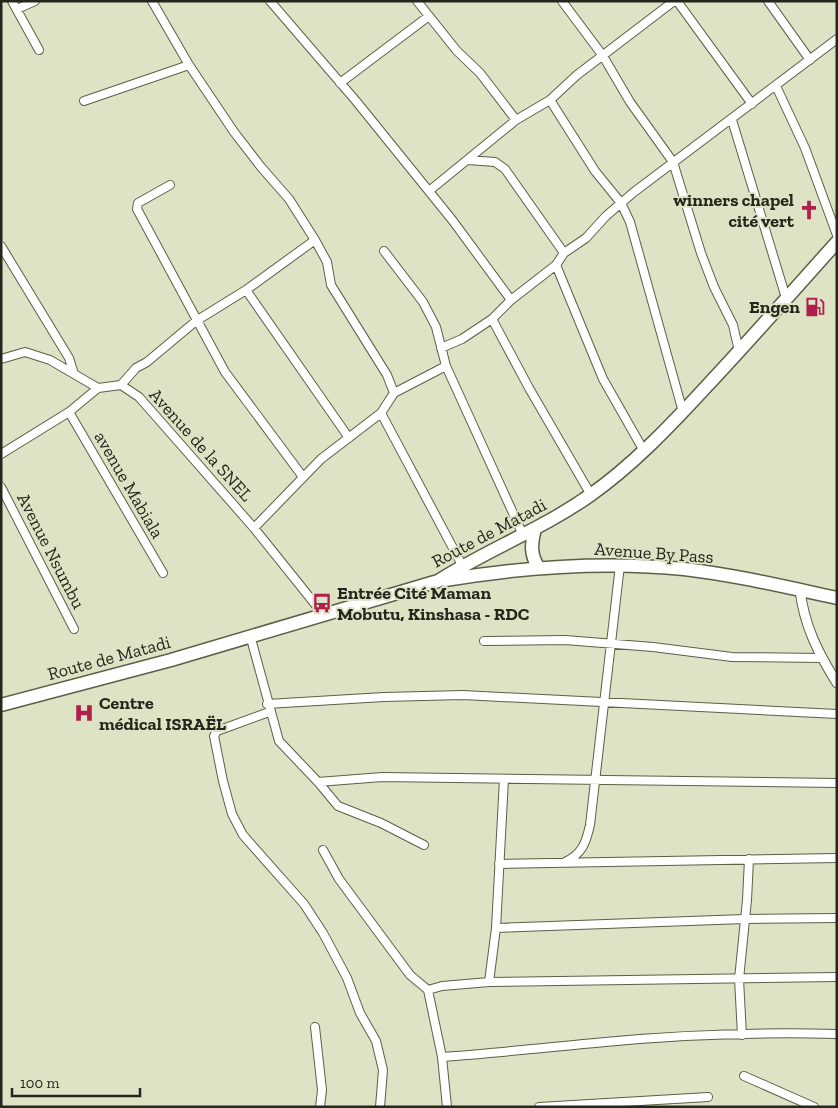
<svg xmlns="http://www.w3.org/2000/svg" width="838" height="1108" font-family="'Zilla Slab',serif">
<style>
.lines{fill:none;stroke-linecap:round;stroke-linejoin:round}
.minor-casing{stroke:#5c5f45;stroke-width:10}
.tertiary-casing{stroke:#5c5f45;stroke-width:11}
.trunk-casing{stroke:#5c5f45;stroke-width:15}
.minor{stroke:#fff;stroke-width:8}
.tertiary{stroke:#fff;stroke-width:9}
.trunk{stroke:#fff;stroke-width:12}
.labels{text-anchor:middle;dominant-baseline:central;stroke-width:4;stroke-linejoin:round;paint-order:stroke}
.poi-label{font-size:18px;font-weight:bold;fill:#25271c;stroke:#dfe3c6;text-anchor:end}
.street-label{font-size:18px;fill:#25271c;stroke:#dfe3c6}
</style>
<rect width="100%" height="100%" fill="#dfe3c6"/>
<g class="lines">
<defs>
<path id="minor" d="M12,1l27,49
M152,1l37,64 45,67 27,35 28,32 26,41 12,22 4,23 56,90 7,18
M270,1l86,100 97,120 58,79
M417,1l40,50 23,22 36,47
M562,1l41,55 27,46 43,60 28,91 13,34 19,38 6,26
M677,1l75,103
M768,1l42,59
M17,9l18,-8
M340,83l89,-67
M776,86l29,62 32,87
M550,100l45,71 26,32 9,19 53,190
M84,101l105,-36
M732,120l54,178
M468,160l27,2 10,7 59,84
M170,185l-32,18 -1,6 88,163 78,105
M429,191l87,-71 34,-20 27,-25 97,-74
M1,246l68,112 5,16 24,14 23,-3 18,12 115,131 69,86
M384,251l39,51 13,25 10,39 77,169
M556,265l47,114 41,72
M246,290l103,148
M492,319l37,69 62,107
M441,348l21,-9 30,-20 19,-19 45,-35 8,-12 22,-15 20,-22 28,-24 203,-153
M1,359l24,-7 25,8 24,14
M121,385l15,-17 11,-6 49,-41 50,-31 69,-50
M69,412l94,161
M381,413l81,152
M1,454l68,-42 29,-24
M1,487l73,142
M254,528l67,-69 60,-46 13,-20 52,-27
M250,635l29,106 39,41 20,24 43,17 43,22
M484,641l81,-1 88,7 79,10 90,1
M267,704l117,-7 79,-2 374,19
M269,712l-52,19 -3,5 9,45 9,33 11,21 61,69 19,29 24,45 13,35 16,28 7,29 -3,37
M318,782l64,-5 455,6
M323,850l16,29 71,96 18,15 14,67 5,50
M565,862c17,-8 21,-19 25,-37l30,-260
M499,864l338,-6
M496,928l249,-9 92,-1
M489,982l7,-54 8,-149
M428,990l14,-4 47,-4 348,-5
M315,1027l7,63 -2,17
M742,1035l-3,-56 8,-79 2,-41
M442,1057c55,-4 109,-10 163,-15 75,-7 156,-10 232,-8
M744,1076l70,31
M539,1107l169,-10"/>
<path id="tertiary" d="M800,590c4,35 18,63 37,93"/>
<path id="trunk" d="M535,529c-4,15 -5,26 4,39
M445,580c79,-13 159,-19 239,-11 51,6 102,18 153,29
M1,705l170,-45 267,-79c49,-31 104,-52 151,-85 43,-30 81,-70 116,-108 45,-48 88,-97 132,-146"/>
</defs>
<use href="#minor" class="minor-casing"/>
<use href="#tertiary" class="tertiary-casing"/>
<use href="#trunk" class="trunk-casing"/>
<use href="#minor" class="minor"/>
<use href="#tertiary" class="tertiary"/>
<use href="#trunk" class="trunk"/>
</g>
<defs>
<symbol id="church-bare" viewBox="-9 -9 18 18"><path d="M-1.2-6h2.4v3.5h3.3v2.4h-3.3V6h-2.4V-.1h-3.3v-2.4h3.3Z" fill="#b01f4b" stroke="#dfe3c6" stroke-width="2.5" paint-order="stroke"/></symbol>
<symbol id="fuel-bare" viewBox="-9 -9 18 18"><path d="M-5.5-6h7V0h2V4h1.3V-2.5L3-4.5l.8-.8L6-3V5H2.5V1h-1V6h-7ZM-4.2-4.7v3.2H.2V-4.7Z" fill="#b01f4b" stroke="#dfe3c6" stroke-width="2.5" paint-order="stroke"/></symbol>
<symbol id="bus-bare" viewBox="-9 -9 18 18"><path d="M-5-6H5V4H4V6H2V4H-2V6H-4V4H-5ZM-3.5-4V0h7V-4ZM-3.5 1.2v1.5H-2V1.2ZM2 1.2v1.5H3.5V1.2Z" fill="#b01f4b" stroke="#dfe3c6" stroke-width="2.5" paint-order="stroke"/></symbol>
<symbol id="hospital-bare" viewBox="-9 -9 18 18"><path d="M-5-5h3v3.5h4V-5h3V5h-3V1.5h-4V5h-3Z" fill="#b01f4b" stroke="#dfe3c6" stroke-width="2.5" paint-order="stroke"/></symbol>
</defs>
<g fill-rule="evenodd">
<use href="#church-bare" x="795" y="196" width="28" height="28"/>
<use href="#fuel-bare" x="801" y="293" width="28" height="28"/>
<use href="#bus-bare" x="308" y="589" width="28" height="28"/>
<use href="#hospital-bare" x="70" y="699" width="28" height="28"/>
</g>
<g class="labels">
<g class="poi-label">
<text x="794" y="200">winners chapel<tspan x="794" dy="21">cité vert</tspan></text>
<text x="800" y="307">Engen</text>
<text x="337" y="593" text-anchor="start">Entrée Cité Maman<tspan x="337" dy="21">Mobutu, Kinshasa - RDC</tspan></text>
<text x="99" y="703" text-anchor="start">Centre<tspan x="99" dy="21">médical ISRAËL</tspan></text>
</g>
<g class="street-label">
<text transform="translate(201 445) rotate(48)">Avenue de la SNEL</text>
<text transform="translate(129 485) rotate(60)">avenue Mabiala</text>
<text transform="translate(489 533) rotate(-28)">Route de Matadi</text>
<text transform="translate(51 551) rotate(63)">Avenue Nsumbu</text>
<text transform="translate(654 553) rotate(4)">Avenue By Pass</text>
<text transform="translate(109 658) rotate(-15)">Route de Matadi</text>
</g>
</g>
<rect width="838" height="1108" fill="none" stroke="#25271c" stroke-width="5"/>
<path d="M12 1088v8h128v-8" fill="none" stroke="#25271c" stroke-width="2.5"/>
<text x="20" y="1088" font-size="15" fill="#25271c" stroke="#dfe3c6" stroke-width="4" paint-order="stroke">100 m</text>
</svg>
